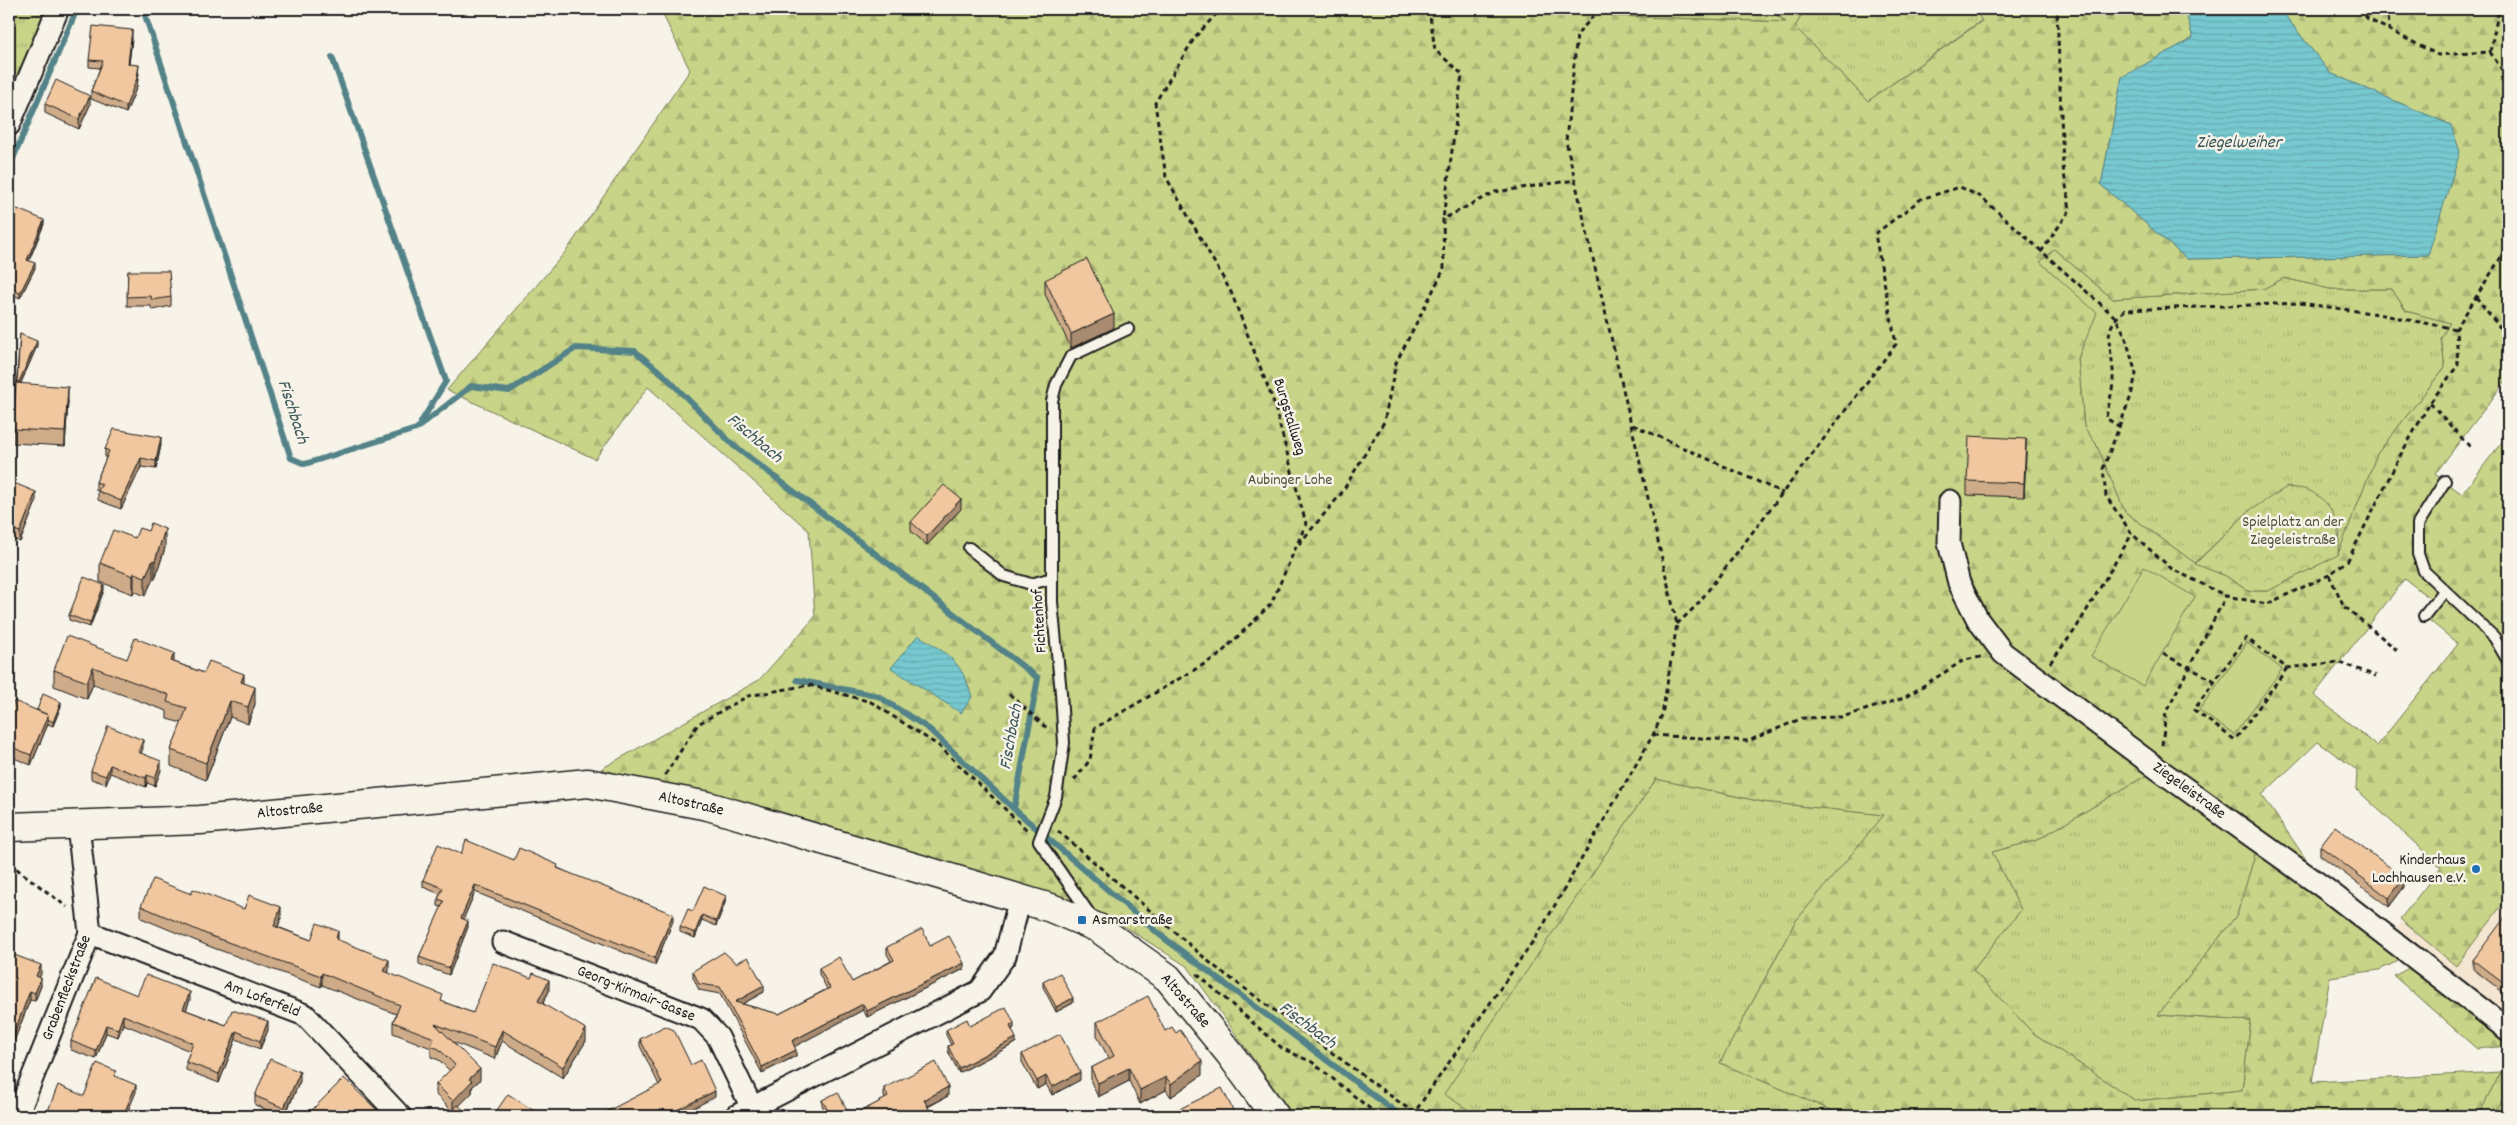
<svg xmlns="http://www.w3.org/2000/svg" width="2517" height="1125" font-family="Dekko,sans-serif">
<style>
.built{fill:#f5e6d2}
.grass{fill:url(#grass-tufts);stroke:#727852}
.forest{fill:url(#forest-firs);stroke:#727852;fill-rule:evenodd}
.park{fill:url(#park-crowns);stroke:#727852}
.pitch{fill:#c8d488;stroke:#727852}
.water{fill:url(#water-rules);stroke:#538388}
.lines{fill:none;stroke-linecap:round;stroke-linejoin:round}
.stream{stroke:#538388;stroke-width:6}
.lane-casing{stroke:#1c1c1c;stroke-width:14}
.street-casing{stroke:#1c1c1c;stroke-width:25}
.secondary-casing{stroke:#1c1c1c;stroke-width:31}
.path{stroke:#1c1c1c;stroke-width:3;stroke-dasharray:5 4;stroke-linecap:butt}
.lane{stroke:#f7f3e8;stroke-width:10}
.street{stroke:#f7f3e8;stroke-width:21}
.secondary{stroke:#f7f3e8;stroke-width:28}
.wall{fill:#ceab89;stroke:#1c1c1c}
.shaded-wall{fill:#a88b6f;stroke:#1c1c1c}
.building{fill:#f0c79f;stroke:#1c1c1c}
.poi-dot{fill:#1f6fb2;stroke:#f7f3e8;stroke-width:2}
.labels{text-anchor:middle;dominant-baseline:central;stroke-width:5;stroke-linejoin:round;paint-order:stroke}
.street-label{font-size:16px;fill:#1c1c1c;stroke:#f7f3e8}
.park-label{font-size:16px;fill:#50533c;stroke:#f7f3e8}
.poi-label{font-size:16px;fill:#1c1c1c;stroke:#f7f3e8;text-anchor:end}
.water-label{font-size:18px;font-style:italic;fill:#3c585b;stroke:#f7f3e8}
</style>
<defs>
<pattern id="grass-tufts" width="24" height="20" patternUnits="userSpaceOnUse" patternTransform="scale(1.25)"><rect width="24" height="20" fill="#c8d488"/><path d="M3 7l-1-3M5 7V3M7 7l1-3M15 17l-1-3M17 17v-4M19 17l1-3" fill="none" stroke="#abb575"/></pattern>
<pattern id="forest-firs" width="22" height="20" patternUnits="userSpaceOnUse" patternTransform="scale(1.25)"><rect width="22" height="20" fill="#c8d488"/><path d="M5 1l3.5 6h-7zM16 11l3.5 6h-7z" fill="#abb575"/></pattern>
<pattern id="park-crowns" width="20" height="18" patternUnits="userSpaceOnUse" patternTransform="scale(1.25)"><rect width="20" height="18" fill="#c8d488"/><path d="M2 6a3 3 0 1 1 6 0M12 15a3 3 0 1 1 6 0" fill="none" stroke="#abb575"/></pattern>
<pattern id="water-rules" width="6" height="5" patternUnits="userSpaceOnUse" patternTransform="scale(1.25)"><rect width="6" height="5" fill="#77c8d0"/><path d="M0 2.5h6" fill="none" stroke="#66abb2"/></pattern>
</defs>
<rect width="100%" height="100%" fill="#f7f3e8"/>
<filter id="ink" filterUnits="userSpaceOnUse"><feTurbulence type="fractalNoise" baseFrequency=".02" numOctaves="2"/><feDisplacementMap in="SourceGraphic" scale="10" xChannelSelector="R" yChannelSelector="G"/><feConvolveMatrix kernelMatrix="1 2 1 2 8 2 1 2 1" color-interpolation-filters="sRGB"/></filter>
<g filter="url(#ink)">
<path class="built" d="M2493,806l15,4v209l-111,-91z"/>
<path class="grass" d="M9,9h37l-37,87z
M1613,9h155l19,13 -175,-6z
M1805,9h170l7,11 -114,81 -73,-74z
M2054,249l59,50 150,-10 21,-11 46,11h62l14,22 45,12 -10,15 4,29 -68,87 -39,101 2,-24 -90,-21 -55,53 -70,-51 -29,-68 -12,-17 -6,-69 18,-45 -56,-51z
M2150,773l107,76 -20,66 -79,100 93,6 -9,69 -106,11 -103,-68 -60,-63 48,-60 -29,-58 45,-12z
M1656,779l107,23 122,13 -90,107 -75,141 125,53h-367l-35,-22z
M2508,1070v20l-15,26h-15l23,-44z"/>
<path class="forest" d="M660,9h953l-1,7 174,6 -18,-13h37l-10,18 73,74 114,-80 -7,-12h210l8,29 -71,39 -21,108 86,74 241,-4 23,-130 -121,-52 -50,-64h228v340l-2,3 2,4v22l-73,96 27,20 46,-60v463l-52,69 -56,-47 41,-52 -85,-78 1,-19 -39,-28 -56,53 50,73 95,89 -28,13 -49,7 -18,105 189,-10 -23,44h-633l-125,-53 75,-141 89,-107 -121,-13 -107,-23 -212,315 34,22h-184l-106,-149 -82,-52 -505,-146 158,-89 56,-63 -6,-86 -161,-144 -53,72 -148,-69 120,-140 123,-180zM2054,249l59,50 150,-10 21,-11 46,11h62l14,22 44,12 -9,15 4,29 -68,87 -39,100 -70,37h-20l-22,-15 -31,-13 -70,-51 -29,-68 -12,-17 -6,-69 19,-45 -57,-51zM2405,579l27,21 -8,16 34,28 -81,102 -63,-51zM2150,773l107,75 -20,67 -79,100 93,6 -9,69 -106,11 -103,-68 -60,-63 48,-60 -29,-58 45,-12z
M2416,964l92,75v7l-31,3 -83,-73z
M2508,1090v26h-15z"/>
<path class="park" d="M2287,487c7,1 17,1 23,4 27,14 30,37 28,64l-70,36h-20l-22,-15 -31,-12 55,-54z"/>
<path class="pitch" d="M2144,567l51,30 -52,89 -52,-30z
M2247,643l35,26 -48,66 -35,-25z"/>
<path class="water" d="M2185,9h95l50,64 121,52 9,27 -32,103 -241,4 -86,-74 21,-108 71,-39z
M918,635c31,20 43,25 54,62l-11,16 -70,-45z"/>
<g class="lines">
<path class="stream" d="M143,9l148,449 14,6 111,-35 55,-43 38,5 67,-43 59,3 29,24 69,70 305,233 -24,131 146,126 241,181
M332,57l114,324 -25,41
M9,168l68,-159
M797,680l81,16 51,33 85,80"/>
<defs>
<path id="lane" d="M2445,481l-27,43v30l6,17 70,66 14,24
M969,548l35,28 27,8 21,-6
M2424,616l20,-25
M1093,919l-54,-78 17,-44 8,-54 -3,-50 -9,-91v-201l4,-16 15,-29 57,-27"/>
<path id="street" d="M9,125l49,-116
M1950,501l-1,42 10,40 19,37 25,33 155,116 169,121 181,140
M90,933l215,82 95,101
M503,942l198,77 17,18 34,71
M17,1116l73,-183 -12,-108
M736,1116l244,-125 25,-35 15,-57"/>
<path id="secondary" d="M9,827l191,-7 388,-37 120,23 343,102 47,20 70,50 62,76 45,62"/>
</defs>
<use href="#lane" class="lane-casing"/>
<use href="#street" class="street-casing"/>
<use href="#secondary" class="secondary-casing"/>
<path class="path" d="M1429,9l6,41 27,24 -19,145
M2359,9l9,10 70,36 52,-3 18,27
M2388,9l1,21
M2490,52l9,-43
M2041,252l29,-42 -7,-43 -6,-158
M2476,297l32,41
M2430,403l41,45
M1633,425l150,68
M2120,427l-14,-9c2,-13 7,-26 7,-39 2,-29 -16,-47 12,-69l175,-7 78,11 78,15
M1299,544l42,-50 43,-72 12,-59 48,-94 -1,-50 52,-27 80,-12
M2329,575l15,31 53,44
M1677,624l20,-19 199,-261 -21,-110 46,-35 39,-12 21,10 134,120 10,18 11,39 -5,22 -28,73 3,27 26,38 40,35 54,27 41,8 62,-29 19,-15 52,-104 30,-53 28,-38 -2,-36 52,-83
M2163,654l52,27
M2050,663l25,-33 57,-96
M2287,668l-52,72 -41,-30 52,-72 41,30 52,-6 37,14
M1009,694l40,36
M1653,735l95,6 55,-23 39,-1 62,-19 60,-38 17,-3
M2162,745l4,-33 60,-116
M665,775l33,-51 50,-28 61,-11 62,17 68,44 89,85
M1074,780l16,-20 5,-32 123,-72 53,-52 35,-80 -33,-124 -42,-108 -65,-115 -11,-74 40,-66 26,-28
M1058,831l156,135 200,147
M9,863l58,44
M1197,974l86,75 29,13 67,54
M1412,1116l128,-185 113,-196 9,-20 15,-91 -111,-483 11,-106 22,-26"/>
<use href="#lane" class="lane"/>
<use href="#street" class="street"/>
<use href="#secondary" class="secondary"/>
</g>
<path class="wall" d="M132,38l-3,26 10,9 -2,13 -11,27 -35,-14v-8l9,-23 -11,-1v-7z
M45,104l45,1 -11,24 -34,-16z
M9,209l35,15 -15,37 6,7 -15,30 -11,-5z
M128,271l43,26v9l-19,4 -1,-4h-24z
M1045,280l69,48 -43,20 -26,-54z
M20,334l17,12 -16,37 47,18 -3,45 -52,-3v-14z
M161,445l-5,24 -15,-2 -20,42 -23,-9v-9l-2,-1v-8l10,-24h-1v-9z
M2026,453l-2,44 -57,-2v-14z
M9,481l27,21 -16,40 -11,-5z
M961,509l-34,36 -16,-14v-9z
M135,538l30,10 -10,31h-2l-8,17 -11,-5 -1,3 -33,-12v-19z
M104,590l-14,37 -21,-7v-5z
M127,659l47,3 30,11 40,10 11,21 -7,20 -18,-7 -24,63 -35,-14v-16l11,-27 -15,-4v-8l-74,-27 -6,15 -33,-13v-16z
M61,706l-8,20 -5,-2 -17,41 -22,-9v-43l28,-3z
M143,748l-2,5 20,17 -6,16 -8,-3 -1,4 -36,-14 -4,11 -15,-5v-8z
M2320,846l84,41 -15,20 -69,-52z
M461,854l53,6 44,8 115,53 -18,44 -180,-73 -12,27 5,8 -19,48 -30,-11v-7l23,-50 -4,-1v-7l2,-5 -17,-7v-7z
M191,894l53,15 37,9 -3,9 33,13h27l51,31 -1,2 55,29 30,11 76,-22 -6,12 43,38 -23,37 -61,-37 -7,18 -42,-17 27,38 -8,7v6l-13,13 -7,5 -16,-16v-11l14,-13 -11,-11 -8,-3v-9l-38,-15v-11l3,-8 -74,-29 -1,2 -110,-40 -70,-29v-12z
M726,900l-10,26 -14,-6 -7,18 -15,-6v-5l13,-16z
M2508,918v78l-35,-27v-9z
M930,946l34,23 -97,48 -4,-7 -69,36 2,10 -34,17 -42,-79 -21,-4 -6,-13v-6l71,21 -22,12 37,10 48,-25 -8,-15v-6l33,14 39,-21 -4,-7v-7z
M9,953l32,21 -2,3 2,9 -6,15 -5,-1 -21,54z
M1043,982l30,21 -17,9 -13,-25z
M137,995l53,5 -4,10 40,15 42,5 -8,19 -24,-10 -17,44 -33,-13v-8l4,-11 -67,-27 -5,13 -12,-4 -10,26 -25,-9v-9z
M1097,1022l68,9 37,44 -31,22 -5,-7 -26,14 -11,-23 -31,16 -7,-15v-14l18,-9 -12,-23z
M970,1026l44,2 -2,1 4,14 -57,30 -11,-22v-5l3,-1 -5,-10v-5z
M640,1039l51,26 24,32 -56,-12 -19,-39z
M1022,1054l58,26 -28,15 -6,-11 -9,5 -15,-27z
M300,1081l-15,35h-3l-27,-11v-9z
M884,1088l64,8 -20,11 5,9h-77v-2l29,-15 -1,-3z
M822,1100l26,16h-20l-6,-11z
M311,1111l72,5h-72z"/>
<path class="shaded-wall" d="M132,30v8l-4,34v-8z
M139,65l-2,21 -11,27v-7z
M90,96v9l-11,24v-10z
M44,220v4l-17,41v-5z
M35,263v5l-15,30v-5z
M1114,314v14l-43,20v-14z
M37,341v5l-18,41v-5z
M68,387v14l-3,45v-14z
M161,437v8l-5,24v-8z
M2026,439v14l-2,44v-14z
M141,458v9l-20,42v-8z
M36,492v10l-16,40v-10z
M961,499v10l-34,36v-9z
M165,529v19l-10,31v-18z
M153,560v19l-8,17v-19z
M134,573v18l-1,3v-18z
M104,585v5l-14,37v-4z
M174,653v16l-3,-8z
M93,667v17l-6,15v-17z
M244,674v17l-3,-9z
M255,687v17l-7,20v-17z
M230,701v16l-24,63v-17z
M61,702v4l-8,20v-4z
M48,715v9l-17,41v-10z
M143,740v8l-5,13v-9z
M161,761v9l-6,16v-8z
M110,765v8l-4,11v-8z
M147,775v8l-1,4v-9z
M2404,878v9l-15,20v-9z
M475,885v7l-14,33v-7z
M726,896v4l-10,26v-5z
M281,907v11l-7,19v-11z
M673,914v7l-18,44v-7z
M702,915v5l-7,18v-5z
M468,921v6l-19,48v-7z
M338,931v11l-2,-3z
M389,960v11l-5,11v-11z
M964,963v6l-97,48v-6z
M41,965v9l-5,10v-8z
M322,973v12l-1,2v-11z
M41,978v8l-6,15v-8z
M549,980v11l-11,21v-11z
M764,986v6l-29,16v-6z
M30,991v9l-21,54v-8z
M190,992v8l-7,17v-8z
M1073,998v5l-17,9v-5z
M863,1004v6l-71,38v-7z
M123,1015v9l-5,13v-8z
M268,1021v9l-8,19v-8z
M1014,1023v5l-4,2v-4z
M106,1025v8l-10,26v-8z
M586,1029v12l-23,37v-11z
M502,1030v11l-7,18v-12z
M236,1031v8l-17,44v-9z
M1016,1038v5l-57,30v-5z
M796,1050v6l-34,17v-6z
M1202,1061v14l-31,22v-13z
M1129,1068v13l-31,16v-14z
M480,1069v11l-8,7v6l-19,19v-11l16,-22z
M300,1072v9l-16,35v-8z
M1080,1072v8l-28,15v-8z
M1046,1076v8l-9,5v-8z
M1166,1077v13l-26,14v-14z
M136,1085v7l-10,24h-3z
M948,1087v9l-24,12v-8z
M715,1091v6l-37,19h-13z
M848,1112v4h-9z"/>
<path class="building" d="M93,26l39,4 -4,34 11,1 -2,13 -11,28 -35,-15 12,-30 -14,-1z
M56,80l34,16 -11,23 -34,-15z
M10,206l34,14 -17,40 8,3 -15,30 -11,-5v-79z
M1087,259l27,55 -43,20 -26,-54z
M128,271h41l2,26 -19,3 -1,-4 -24,1z
M20,334l17,7 -18,41h-2z
M16,383l52,4 -3,45 -52,-3z
M114,429l47,8 -5,24 -15,-3 -20,43 -23,-10 4,-7 -6,-2 13,-31 -4,-2z
M1969,436l57,3 -2,44 -57,-2z
M9,481l27,11 -16,40 -11,-4z
M944,485l17,14 -34,37 -16,-14z
M151,523l14,6 -10,32 -2,-1 -8,17 -11,-4 -1,3 -33,-13 13,-33 22,8 4,-10 9,3z
M84,577l20,8 -14,38 -21,-8z
M67,636l60,23 8,-21 39,15 -3,8 33,12 5,-12 35,13 -3,8 14,5 -7,20 -18,-6 -24,62 -35,-13 16,-42 -20,-6 2,-7 -76,-28 -6,15 -33,-12z
M43,694l18,8 -8,20 -5,-3v-4l-11,-5z
M14,701l34,14 -17,40 -22,-9v-33z
M108,726l35,14 -5,12 23,9 -6,17 -8,-3 -1,3 -36,-13 -4,11 -15,-5z
M2335,826l69,52 -15,20 -69,-52z
M466,840l48,20 5,-12 39,17 -1,3 116,46 -18,44 -180,-73 -14,33 7,3 -19,47 -30,-11 25,-56 -6,-2 5,-11 -20,-8 15,-36 23,10z
M153,879l38,15 2,-5 51,20 5,-14 32,12 -7,19 37,14 6,-17 21,8 -2,8 53,21 -5,11 59,24 -2,6 32,12 20,-50 38,15 2,-5 16,7 -11,21 48,28 -23,38 -61,-37 -7,17 -60,-23 45,45 -11,10 3,2 -19,20 -17,-17 19,-19 -16,-16 -8,-3 3,-8 -41,-16 7,-17 -78,-32 -1,3 -110,-40 -70,-30z
M704,886l22,10 -10,25 -14,-6 -7,18 -15,-6 8,-18 5,2z
M2506,916l2,2v69l-35,-27z
M922,929l8,17 19,-10 15,27 -97,48 -4,-7 -71,37 4,9 -34,17 -42,-80 -21,-3 -6,-13 31,-19 12,11 12,-6 16,29 -29,16 44,12 51,-26 -11,-20 20,-11 13,25 42,-22 -7,-13z
M9,953l32,12 -5,11 5,2 -6,15 -5,-2 -21,55z
M1060,973l13,25 -17,9 -13,-25z
M146,975l44,17 -7,17 43,16 6,-15 36,11 -8,20 -24,-10 -17,43 -33,-12 7,-19 -70,-28 -5,14 -12,-4 -10,26 -25,-10 25,-63 41,17z
M1148,996l17,35 7,-4 4,6 4,-3 22,31 -31,23 -5,-7 -26,13 -11,-22 -31,15 -7,-15 23,-12 -17,-34z
M1006,1007l8,16 -4,3 6,12 -57,30 -11,-22 5,-2 -7,-14 21,-11 3,7z
M665,1026l9,4 17,35 10,-5 14,31 -50,25h-67l64,-33 -22,-44z
M1060,1034l20,38 -28,15 -6,-11 -9,5 -15,-27z
M270,1059l30,13 -16,36 -29,-12z
M936,1062l12,25 -24,13 9,16h-76l-1,-2 32,-17 -4,-9z
M97,1063l19,8 -1,5 21,9 -13,31h-77l12,-31 26,11z
M344,1078l39,38h-67l-5,-5z
M1222,1088l14,28h-71z
M838,1092l10,20 -9,4h-8l-9,-16z
M508,1094l28,18 -3,4h-40z
M458,1105l12,11h-22z"/>
</g>
<g class="poi-dot">
<circle cx="2476" cy="869" r="5"/>
<rect x="1077" y="915" width="10" height="10" rx="2.5"/>
</g>
<g class="labels">
<g class="street-label">
<text transform="translate(1289 417) rotate(73)">Burgstallweg</text>
<text transform="translate(1040 621) rotate(-94)">Fichtenhof</text>
<text transform="translate(2189 791) rotate(36)">Ziegeleistraße</text>
<text transform="translate(691 804) rotate(13)">Altostraße</text>
<text transform="translate(290 811) rotate(-5)">Altostraße</text>
<text transform="translate(67 988) rotate(-69)">Grabenfleckstraße</text>
<text transform="translate(636 994) rotate(22)">Georg-Kirmair-Gasse</text>
<text transform="translate(262 999) rotate(21)">Am Loferfeld</text>
<text transform="translate(1185 1001) rotate(49)">Altostraße</text>
</g>
<g class="park-label">
<text x="1290" y="480">Aubinger Lohe</text>
<text x="2293" y="522">Spielplatz an der<tspan x="2293" dy="18">Ziegeleistraße</tspan></text>
</g>
<g class="poi-label">
<text x="2466" y="860">Kinderhaus<tspan x="2466" dy="18">Lochhausen e.V.</tspan></text>
<text x="1092" y="920" text-anchor="start">Asmarstraße</text>
</g>
<g class="water-label">
<text x="2239" y="143">Ziegelweiher</text>
<text transform="translate(292 412) rotate(72)">Fischbach</text>
<text transform="translate(754 439) rotate(40)">Fischbach</text>
<text transform="translate(1012 737) rotate(-80)">Fischbach</text>
<text transform="translate(1307 1026) rotate(37)">Fischbach</text>
</g>
</g>
<rect width="2517" height="1125" fill="none" stroke="#f7f3e8" stroke-width="30"/>
<rect x="15" y="15" width="2487" height="1095" fill="none" stroke="#1c1c1c" stroke-width="2" filter="url(#ink)"/>
</svg>
